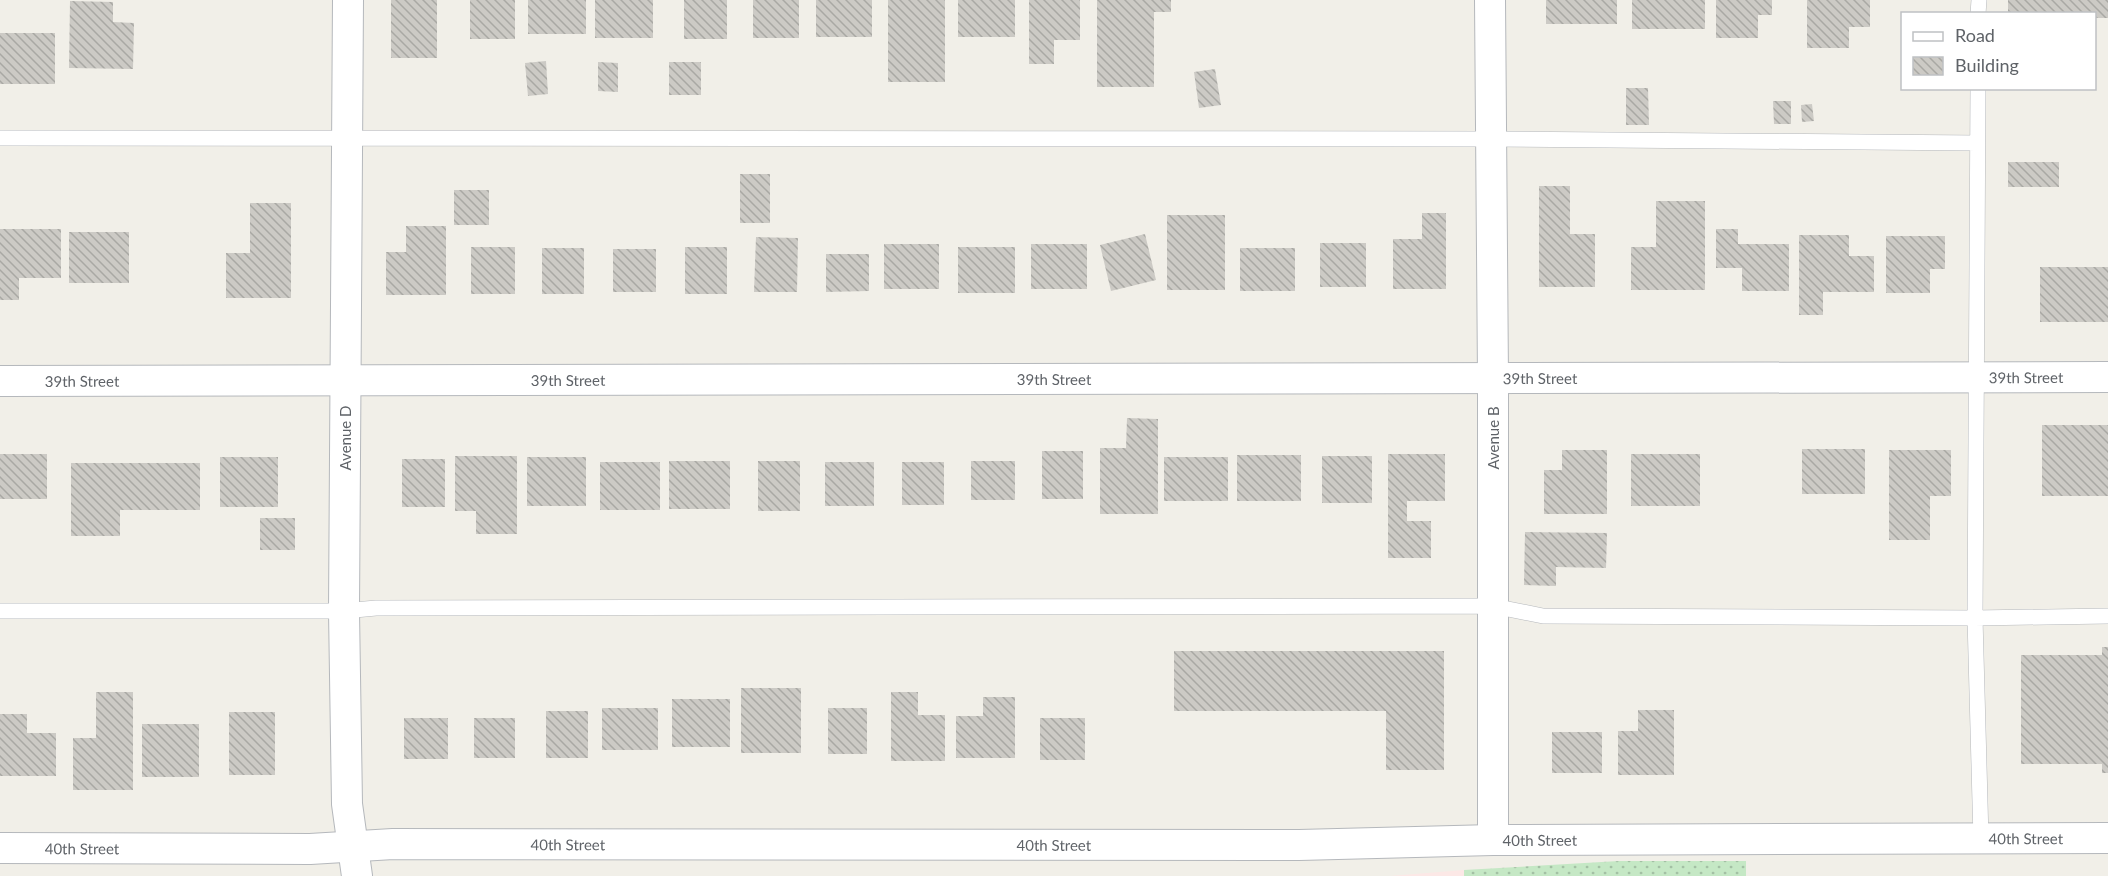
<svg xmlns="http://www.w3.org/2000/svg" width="2108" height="876" font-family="Lato,sans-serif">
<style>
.medical{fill:#fce8e6}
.park{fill:url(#park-dots)}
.building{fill:url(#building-back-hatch)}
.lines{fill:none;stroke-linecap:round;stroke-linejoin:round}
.service-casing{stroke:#b5b8bc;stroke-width:16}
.minor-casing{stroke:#b5b8bc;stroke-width:32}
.service{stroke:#fff;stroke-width:15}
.minor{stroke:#fff;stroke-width:30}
.labels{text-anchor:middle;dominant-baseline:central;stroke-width:5;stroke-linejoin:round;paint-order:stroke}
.street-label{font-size:15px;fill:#5f6368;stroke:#fff}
</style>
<defs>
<pattern id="park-dots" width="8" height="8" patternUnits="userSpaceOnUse" patternTransform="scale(1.5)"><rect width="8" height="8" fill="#c5e8c5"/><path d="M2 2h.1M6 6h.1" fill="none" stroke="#a3c0a4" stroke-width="1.8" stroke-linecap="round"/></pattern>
<pattern id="building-back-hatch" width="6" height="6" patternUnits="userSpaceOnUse" patternTransform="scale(1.5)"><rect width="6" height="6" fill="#cccac5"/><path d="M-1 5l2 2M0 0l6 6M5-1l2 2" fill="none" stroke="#a9a8a4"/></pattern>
</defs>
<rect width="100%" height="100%" fill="#f1efe8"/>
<path class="medical" d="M1464,870v6h-279h205z"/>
<path class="park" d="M1619,861h127v15h-282v-6z"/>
<path class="building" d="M391,0h46v58h-46z
M470,0h45v39h-45z
M528,0h58v34h-58z
M595,0h58v38h-58z
M684,0h43v39h-43z
M753,0h46v38h-46z
M816,0h56v37h-56z
M888,0h57v82h-57z
M958,0h57v37h-57z
M1029,0h51v40h-26v24h-25z
M1097,0h74v12h-17v75h-57z
M1546,0h71v24h-71z
M1632,0h73v29h-73z
M1716,0h56v15h-14v23h-42z
M1807,0h63v27h-21v21h-42z
M2008,0h100v18h-14v-4h-86z
M70,1l43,1v20l21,1 -1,46 -64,-1z
M0,33h55v51h-55z
M546,61l2,33 -20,2 -3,-33z
M598,62l20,1v29l-20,-1z
M669,62h32v33h-32z
M1215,69l6,36 -22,3 -5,-36z
M1626,88h22l1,37h-23z
M1773,101h18v23h-17z
M1812,104l2,17 -12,1 -1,-17z
M2008,162h51v25h-51z
M740,174h30v49h-30z
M1539,186h31v48h25v53h-56z
M454,190h35v35h-35z
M1656,201h49v89h-74v-43h25z
M250,203h41v95h-65v-45h24z
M1422,213h24v76h-53v-50h29z
M1167,215h58v75h-58z
M406,226h40v69h-60v-43h20z
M0,229h61v49h-42v22h-19z
M1716,229h22v15h51v47h-47v-23h-26z
M69,232h60v51h-60z
M1145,234l11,46 -45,11 -11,-46z
M1799,235h50v21h25v36h-51v23h-24z
M1886,236h59v33h-15v24h-44z
M756,237l42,1 -1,54h-43z
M1320,243h46v44h-46z
M884,244h55v45h-55z
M1031,244h56v45h-56z
M471,247h44v47h-44z
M685,247h42v47h-42z
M958,247h57v46h-57z
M542,248h42v46h-42z
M1240,248h55v43h-55z
M613,249h43v43h-43z
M826,254h43v37l-43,1z
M2040,267h68v55h-68z
M1127,418l31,1v95h-58v-66h26z
M2042,425h66v71h-66z
M1802,449h63v45h-63z
M1562,450h45v64h-63v-44h18z
M1889,450h62v46h-21v44h-41z
M1042,451h41v48h-41z
M0,454h47v45h-47z
M1388,454h57v47h-38v20h24v37h-43z
M1631,454h69v52h-69z
M1237,455h64v46h-64z
M455,456h62v78h-41v-23h-21z
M1322,456h50v47h-50z
M220,457h58v50h-58z
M527,457h59v49h-59z
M1164,457h64v44h-64z
M402,459h43v48h-43z
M669,461h61v48h-61z
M758,461h42v50h-42z
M971,461h44v39h-44z
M600,462h60v48h-60z
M825,462h49v44h-49z
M902,462h42v43h-42z
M71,463h129v47h-80v26h-49z
M260,518h35v32h-35z
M1525,532l82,1 -1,35 -50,-1v19l-32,-1z
M2102,647h6v126h-6v-9h-81v-109h81z
M1174,651h270v119h-58v-59h-212z
M741,688h60v65h-60z
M96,692h37v98h-60v-52h23z
M891,692h27v23h27v46h-54z
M983,697h32v61h-59v-42h27z
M672,699h58v48h-58z
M602,708h56v42h-56z
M828,708h39v46h-39z
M1638,710h36v65h-56v-44h20z
M546,711h42v47h-42z
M229,712h46v63h-46z
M0,714h27v19h29v43h-56z
M404,718h44v41h-44z
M474,718h41v40h-41z
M1040,718h45v42h-45z
M142,724h57v53h-57z
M1552,732h50v41h-50z"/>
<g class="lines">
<defs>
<path id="service" d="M1978,14l1,-14
M1978,88l-3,530 6,221
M0,138l1491,1 486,4
M0,611h344l32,-3 1117,-2 50,10 432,2 133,-2"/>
<g id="minor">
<path d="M348,0l-4,611 3,193 10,72"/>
<path d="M1490,0l3,378v462"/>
<path id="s1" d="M0,381l2108,-4"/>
<path id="s2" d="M0,848l310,1 83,-5 906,1 194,-5 615,-2"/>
</g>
</defs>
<use href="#service" class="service-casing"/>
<use href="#minor" class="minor-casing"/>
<use href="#service" class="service"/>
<use href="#minor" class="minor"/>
</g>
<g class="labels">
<g class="street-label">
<text stroke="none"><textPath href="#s1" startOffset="2026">39th Street</textPath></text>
<text stroke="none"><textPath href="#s1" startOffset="1540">39th Street</textPath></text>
<text stroke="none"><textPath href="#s1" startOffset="1054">39th Street</textPath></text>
<text stroke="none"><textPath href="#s1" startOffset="82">39th Street</textPath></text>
<text stroke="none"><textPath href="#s1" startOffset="568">39th Street</textPath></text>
<text transform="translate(345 438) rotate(-90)">Avenue D</text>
<text transform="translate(1493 438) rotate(-90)">Avenue B</text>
<text stroke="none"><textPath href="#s2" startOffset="2026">40th Street</textPath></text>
<text stroke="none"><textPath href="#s2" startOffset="1540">40th Street</textPath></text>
<text stroke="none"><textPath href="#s2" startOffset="568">40th Street</textPath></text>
<text stroke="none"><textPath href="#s2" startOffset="1054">40th Street</textPath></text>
<text stroke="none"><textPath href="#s2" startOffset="82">40th Street</textPath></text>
</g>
</g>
<rect x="1901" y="12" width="195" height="78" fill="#ffffff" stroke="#bfc1c3" stroke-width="1.5"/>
<rect x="1913" y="32" width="30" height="9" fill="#ffffff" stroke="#bfc1c3" stroke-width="1.5"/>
<text x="1955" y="42" font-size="18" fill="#5f6368">Road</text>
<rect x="1913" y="57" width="30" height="18" fill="url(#building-back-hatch)" stroke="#bfc1c3" stroke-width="1.5"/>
<text x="1955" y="72" font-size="18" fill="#5f6368">Building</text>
</svg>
